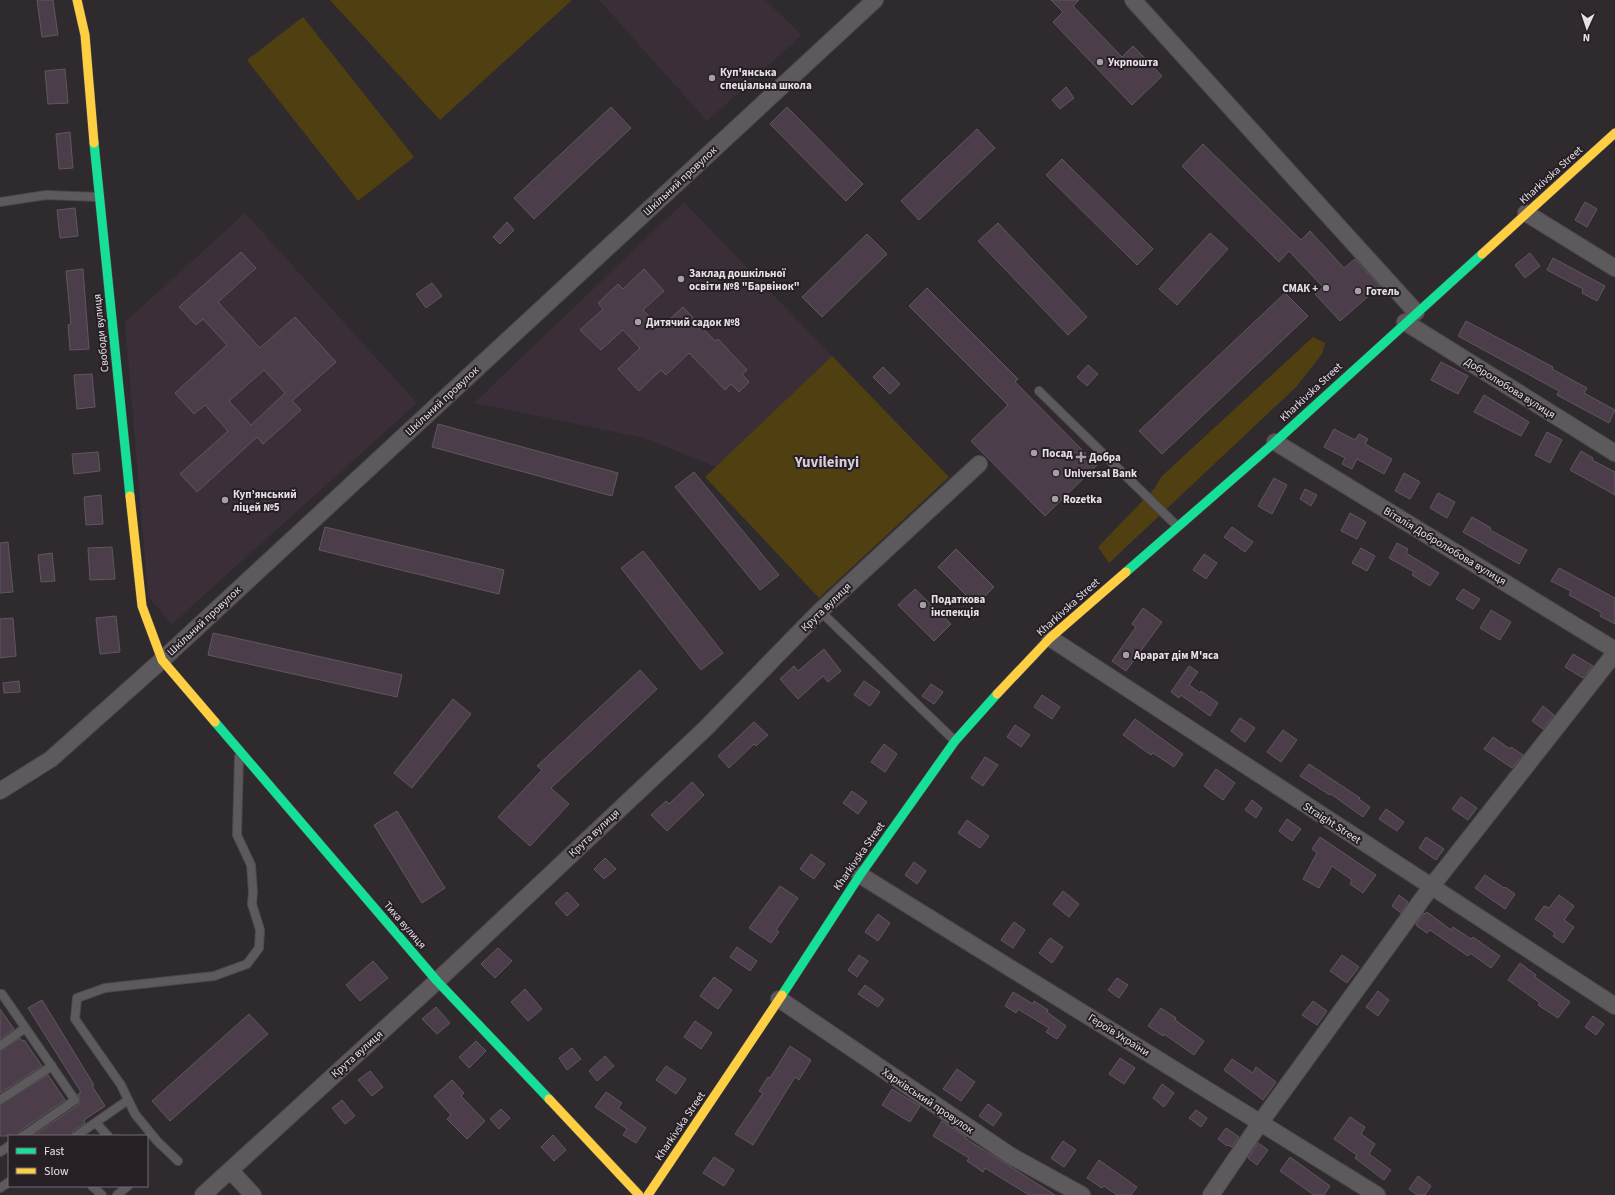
<svg xmlns="http://www.w3.org/2000/svg" width="1615" height="1195" font-family="'Source Sans 3',sans-serif">
<style>
.built{fill:#3a2e38}
.green{fill:#504011}
.building{fill:#4c3d4b;stroke:#5d595c;fill-rule:evenodd}
.lines{fill:none;stroke-linecap:round;stroke-linejoin:round}
.lane-casing{stroke:#4c484b;stroke-width:10}
.street-casing{stroke:#4c484b;stroke-width:18}
.fast-casing{stroke:#4c484b;stroke-width:10}
.slow-casing{stroke:#4c484b;stroke-width:10}
.lane{stroke:#5d5a5d;stroke-width:8}
.street{stroke:#5d5a5d;stroke-width:16}
.fast{stroke:#16e098;stroke-width:9}
.slow{stroke:#ffcf43;stroke-width:9}
.poi-dot{fill:#a6a0a5;stroke:#261f26;stroke-width:1.5}
.labels{text-anchor:middle;dominant-baseline:central;stroke-width:4;stroke-linejoin:round;paint-order:stroke}
.poi-label{font-size:11px;font-weight:bold;fill:#e6e0e5;stroke:#261f26;text-anchor:start}
.street-label{font-size:11px;fill:#e6e0e5;stroke:#261f26}
.district-label{font-size:15px;font-weight:bold;fill:#d9ced7;stroke:#261f26}
</style>
<rect width="100%" height="100%" fill="#2f2a2e"/>
<path class="built" d="M599,0h166l37,35 -95,86z
M684,202l148,154 -116,111 -72,-29 -170,-35z
M245,213l172,190 -245,221 -24,-27 -23,-275z"/>
<path class="green" d="M330,0h242l-132,120z
M303,17l111,140 -56,44 -111,-141z
M1313,337l12,6 -3,11 -26,33 -187,176 -11,-16 56,-58 8,-13z
M832,356l117,121 -130,121 -114,-121z"/>
<path class="building" d="M37,0h16l5,35 -16,2z
M1051,0h28l-6,6 49,51 11,-11 29,30 -30,29 -79,-83 10,-10z
M65,69l3,34 -20,1 -3,-33z
M1066,87l8,11 -14,11 -8,-9z
M611,107l20,21 -97,91 -20,-21z
M787,107l76,77 -17,17 -76,-77z
M977,129l18,19 -76,72 -18,-19z
M70,132l3,36 -14,1 -3,-35z
M1203,144l98,96 9,-9 34,37 11,-9 25,27 -40,35 -25,-27 8,-7 -34,-36 -10,11 -97,-96z
M1062,159l91,90 -16,16 -91,-90z
M1585,202l12,7 -10,18 -12,-7z
M75,208l3,28 -18,2 -3,-28z
M507,222l7,8 -14,14 -7,-7z
M998,223l89,94 -19,18 -90,-94z
M1210,233l18,16 -51,56 -18,-16z
M867,234l20,20 -65,63 -20,-20z
M241,252l15,16 -38,34 42,46 35,-31 41,45 -44,39 9,9 -38,34 -6,-7 -60,55 -17,-18 48,-43 -23,-26 -11,9 -19,-21 52,-48 -24,-26 -7,6 -17,-18zM264,370l21,23 -34,32 -22,-24z
M1530,253l10,13 -15,12 -10,-13z
M1553,258l52,28 -8,15 -15,-8 1,-4 -36,-19z
M83,269l6,80 -19,1 -2,-25 3,-1 -5,-53z
M644,269l20,22 -21,19 17,18 23,-21 32,34 3,-2 29,31 -5,4 7,8 -10,10 -8,-8 -6,6 -36,-37 -23,22 -5,-5 -22,21 -21,-22 22,-21 -17,-18 -22,20 -21,-20 23,-21 -5,-6 20,-19 5,5z
M432,283l10,13 -16,12 -10,-14z
M927,288l91,91 -3,3 82,83 -52,51 -74,-75 37,-36 -99,-99z
M1285,293l23,23 -146,138 -23,-23z
M1466,321l87,46 -1,2 35,19 -3,5 31,17 -6,13 -52,-28 2,-4 -101,-55z
M1441,362l27,14 -10,18 -27,-14z
M1088,365l10,9 -11,12 -10,-9z
M883,367l17,17 -10,10 -17,-17z
M92,374l3,33 -18,2 -3,-34z
M1484,395l45,27 -8,14 -47,-24z
M438,424l180,49 -6,23 -180,-49z
M1334,429l21,11 4,-6 9,5 -3,5 27,15 -8,15 -27,-15 -5,10 -10,-5 3,-6 -21,-11z
M1547,432l15,8 -12,23 -15,-8z
M1581,451l12,7 -1,2 23,12v23l-45,-25z
M98,452l2,19 -26,3 -2,-20z
M694,472l85,103 -19,15 -85,-103z
M1404,473l16,9 -10,17 -15,-8z
M1274,478l13,7 -15,29 -14,-8z
M1305,489l12,6 -6,11 -11,-7z
M1438,493l17,9 -8,16 -17,-10z
M101,495l2,29 -17,1 -2,-28z
M1350,513l16,9 -9,17 -16,-8z
M1472,517l19,11 -1,2 37,20 -8,14 -56,-32z
M325,527l179,43 -5,24 -180,-44z
M1232,527l21,15 -8,10 -21,-15z
M8,542l5,50 -13,1v-50z
M1397,543l11,6 -2,4 33,20 -9,13 -18,-11 2,-3 -25,-14z
M112,547l3,32 -25,1 -2,-32z
M1361,548l14,8 -8,15 -15,-8z
M956,549l38,38 -18,18 -38,-38z
M643,551l80,102 -22,17 -80,-102z
M52,553l3,28 -14,1 -3,-27z
M1204,554l13,9 -11,16 -13,-9z
M1559,568l56,30v26l-15,-8 2,-3 -33,-18 2,-4 -20,-10z
M915,589l36,35 -17,17 -36,-36z
M1463,589l17,10 -7,10 -17,-10z
M1143,608l19,14 -36,49 -14,-10 24,-34 -4,-3z
M1491,610l20,12 -11,18 -20,-12z
M116,616l4,36 -20,2 -4,-36z
M13,618l3,38 -16,2v-39z
M213,633l189,42 -5,22 -189,-42z
M824,649l17,22 -13,11 -5,-6 -25,23 -18,-20 14,-13 4,5z
M1573,654l20,12 -10,12 -18,-11z
M1189,666l9,6 -9,13 11,8 1,-2 17,12 -8,13 -29,-21 -2,3 -8,-6z
M640,670l17,19 -106,99 18,16 -39,42 -32,-29 44,-47 -5,-4z
M19,681l1,11 -16,1 -1,-10z
M864,681l16,11 -10,14 -16,-11z
M931,684l12,8 -9,12 -12,-8z
M1042,695l18,12 -8,12 -18,-12z
M453,699l18,15 -59,74 -18,-15z
M1543,706l11,9 -11,14 -11,-8z
M1240,718l15,10 -10,14 -14,-11z
M1135,719l48,35 -9,13 -21,-14 -2,2 -28,-20z
M754,722l14,13 -12,11 -2,-2 -25,24 -11,-12z
M1015,725l15,10 -9,12 -14,-10z
M1283,730l14,10 -16,22 -14,-10z
M1493,737l17,12 1,-2 12,8 -11,13 -28,-19z
M884,744l13,10 -12,18 -14,-10z
M985,757l13,8 -15,21 -12,-8z
M1309,764l51,34 -1,1 11,8 -7,10 -32,-23 -1,1 -30,-19z
M1216,769l19,14 -12,17 -19,-14z
M692,782l12,13 -37,36 -16,-16 15,-14 3,3z
M852,791l15,11 -9,12 -15,-11z
M1461,797l16,11 -9,12 -16,-11z
M1252,800l10,8 -6,10 -11,-8z
M1386,809l18,13 -7,9 -18,-12z
M397,811l48,77 -23,15 -48,-78z
M1287,819l14,10 -9,12 -13,-10z
M967,820l22,16 -9,12 -22,-15z
M1320,837l56,38 -13,18 -13,-9 2,-4 -20,-14 -13,22 -16,-9 14,-26 -5,-4z
M1426,837l18,12 -8,11 -17,-12z
M811,854l14,10 -11,15 -14,-10z
M605,858l11,11 -12,10 -10,-10z
M914,862l12,9 -9,13 -12,-9z
M1485,875l19,13 1,-1 10,7 -10,15 -30,-21z
M780,886l18,12 -22,32 3,2 -8,11 -22,-15z
M1063,891l16,13 -10,13 -16,-13z
M567,892l12,13 -12,11 -12,-13z
M1399,895l9,7 -7,11 -9,-7z
M1559,895l15,11 -10,14 10,7 -11,16 -10,-7 2,-3 -20,-14 9,-13 5,2z
M1427,912l24,18 2,-3 18,12 2,-2 27,19 -9,12 -21,-15 -2,3 -38,-26 -3,3 -10,-7 -1,-2 8,-11 1,1z
M878,914l12,9 -12,18 -13,-9z
M1014,922l11,8 -12,18 -12,-8z
M1050,938l13,9 -11,16 -13,-10z
M737,947l20,14 -7,10 -20,-14z
M498,948l14,13 -17,17 -14,-14z
M859,955l9,6 -11,16 -9,-7z
M1342,955l17,12 -12,16 -17,-12z
M373,961l15,17 -28,23 -14,-16z
M1520,963l16,12 -1,2 35,25 -12,16 -20,-13 2,-2 -32,-23z
M714,977l18,13 -14,19 -18,-13z
M1117,978l11,7 -9,13 -11,-8z
M865,985l19,14 -6,8 -20,-13z
M525,989l17,20 -14,12 -17,-19z
M1378,991l11,9 -11,16 -12,-9z
M1013,992l20,12 1,-3 14,9 -1,2 19,14 -9,13 -11,-7 3,-4 -31,-19 -2,4 -11,-7z
M42,1000l52,85 -2,1 13,20 -21,14 1,3 -12,8 -2,5h-38l45,-31 2,-5 -2,-6 3,-2 -53,-84z
M1313,1001l14,10 -10,14 -15,-10z
M436,1007l14,16 -13,11 -15,-15z
M1161,1008l15,10 -1,2 29,21 -10,14 -30,-21 -1,2 -15,-10z
M0,1009l14,20 -14,10z
M249,1014l19,20 -98,87 -18,-20z
M1593,1016l11,8 -8,11 -11,-8z
M695,1021l17,12 -11,16 -17,-12z
M20,1038l2,3 2,-1 18,26 -42,27v-42z
M476,1041l10,10 -17,17 -10,-11z
M790,1046l21,14 -12,20 -4,-3 -42,68 -18,-11 28,-41 -4,-2 9,-14 2,1z
M572,1048l9,11 -14,11 -8,-12z
M605,1056l9,10 -17,15 -8,-10z
M1120,1058l15,10 -11,16 -15,-10z
M1232,1059l21,14 3,-6 20,15 -13,18 -39,-30z
M666,1066l20,13 -10,15 -20,-14z
M957,1069l18,13 -14,19 -18,-12z
M370,1071l13,16 -11,9 -14,-16z
M48,1075l17,25 -45,31 -2,5h-18v-31z
M452,1080l12,13 -3,3 24,25 -18,18 -20,-20 4,-4 -17,-19z
M1162,1084l12,9 -10,14 -11,-9z
M892,1089l28,17 -10,16 -28,-17z
M606,1092l16,11 -4,5 28,20 -10,15 -13,-8 4,-6 -32,-22z
M342,1100l13,16 -10,8 -13,-16z
M988,1104l14,10 -9,12 -14,-10z
M501,1109l9,9 -11,11 -9,-10z
M1196,1110l11,8 -6,9 -12,-9z
M1350,1117l15,10 -4,7 14,10 -6,10 22,16 -7,10 -29,-22 2,-3 -23,-16z
M942,1121l24,16 -1,1 90,57h-26l-44,-27 -2,4 -16,-11 2,-3 -36,-22z
M1226,1128l13,9 -7,10 -4,-2 -1,1 -9,-7z
M553,1135l13,15 -12,11 -13,-14z
M1063,1141l13,9 -12,17 -13,-9z
M1258,1143l10,7 -11,15 -9,-7z
M714,1157l20,13 -10,16 -21,-13z
M1290,1157l40,29 -6,9h-10l-34,-24z
M1099,1160l38,27 -6,8h-14l-13,-9 -2,2 -15,-10z
M1418,1176l13,10 -6,9h-8l-8,-6z"/>
<g class="lines">
<defs>
<path id="lane" d="M0,202l46,-7 52,2
M1039,391l138,135
M820,611l135,130
M0,994h2l73,106 -52,36
M0,1046l25,-18
M0,1100l52,-34
M96,1123l12,13
M76,1136l52,-36
M0,1152l9,-6
M178,1161l-21,-20 -22,-27 -14,-29 -46,-66 2,-21 28,-10 109,-12 33,-12 12,-16 1,-18 -8,-26 1,-12 -2,-27 -14,-30 2,-78
M92,1186l10,9
M0,1188l9,-6
M117,1195l11,-9"/>
<path id="street" d="M1133,0l283,312
M1526,213l89,55
M1405,322l210,131
M1275,442l340,208
M1050,638l565,368
M0,791l51,-32 111,-99 713,-660
M860,875l517,320
M779,999l232,157 71,39
M230,1170l23,25
M203,1195l234,-214 268,-252 115,-118 159,-147
M1211,1195l49,-72 171,-236 184,-234"/>
<path id="fast" d="M94,143l36,353
M1126,572l149,-130 207,-188
M215,722l222,259 112,118
M782,995l78,-120 95,-134 42,-47"/>
<path id="slow" d="M77,0l8,35 9,108
M1482,254l133,-121
M130,496l12,110 20,54 53,62
M997,694l53,-56 76,-66
M549,1099l90,96
M648,1195l134,-200"/>
</defs>
<use href="#lane" class="lane-casing"/>
<use href="#street" class="street-casing"/>
<use href="#fast" class="fast-casing"/>
<use href="#slow" class="slow-casing"/>
<use href="#lane" class="lane"/>
<use href="#street" class="street"/>
<use href="#fast" class="fast"/>
<use href="#slow" class="slow"/>
</g>
<g class="poi-dot">
<circle cx="1100" cy="62" r="4"/>
<circle cx="712" cy="78" r="4"/>
<circle cx="681" cy="279" r="4"/>
<circle cx="1326" cy="288" r="4"/>
<circle cx="1358" cy="291" r="4"/>
<circle cx="638" cy="322" r="4"/>
<circle cx="1034" cy="453" r="4"/>
<path d="M1079 451h4v4h4v4h-4v4h-4v-4h-4v-4h4z"/>
<circle cx="1056" cy="473" r="4"/>
<circle cx="1055" cy="499" r="4"/>
<circle cx="225" cy="500" r="4"/>
<circle cx="923" cy="605" r="4"/>
<circle cx="1126" cy="655" r="4"/>
</g>
<g class="labels">
<g class="poi-label">
<text x="1108" y="62">Укрпошта</text>
<text x="720" y="72">Куп'янська<tspan x="720" dy="13">спеціальна школа</tspan></text>
<text x="689" y="273">Заклад дошкільної<tspan x="689" dy="13">освіти №8 "Барвінок"</tspan></text>
<text x="1318" y="288" text-anchor="end">СМАК +</text>
<text x="1366" y="291">Готель</text>
<text x="646" y="322">Дитячий садок №8</text>
<text x="1042" y="453">Посад</text>
<text x="1089" y="457">Добра</text>
<text x="1064" y="473">Universal Bank</text>
<text x="233" y="494">Куп’янський<tspan x="233" dy="13">ліцей №5</tspan></text>
<text x="1063" y="499">Rozetka</text>
<text x="931" y="599">Податкова<tspan x="931" dy="13">інспекція</tspan></text>
<text x="1134" y="655">Арарат дім М'яса</text>
</g>
<g class="street-label">
<text transform="translate(1551 175) rotate(-42)">Kharkivska Street</text>
<text transform="translate(680 181) rotate(-43)">Шкільний провулок</text>
<text transform="translate(101 333) rotate(-96)">Свободи вулиця</text>
<text transform="translate(1510 388) rotate(32)">Добролюбова вулиця</text>
<text transform="translate(1311 392) rotate(-43)">Kharkivska Street</text>
<text transform="translate(442 401) rotate(-43)">Шкільний провулок</text>
<text transform="translate(1445 546) rotate(31)">Віталія Добролюбова вулиця</text>
<text transform="translate(826 607) rotate(-44)">Крута вулиця</text>
<text transform="translate(1068 607) rotate(-42)">Kharkivska Street</text>
<text transform="translate(204 621) rotate(-43)">Шкільний провулок</text>
<text transform="translate(1332 823) rotate(33)">Straight Street</text>
<text transform="translate(594 833) rotate(-43)">Крута вулиця</text>
<text transform="translate(859 856) rotate(-55)">Kharkivska Street</text>
<text transform="translate(405 925) rotate(49)">Тиха вулиця</text>
<text transform="translate(1119 1035) rotate(32)">Героїв України</text>
<text transform="translate(357 1054) rotate(-42)">Крута вулиця</text>
<text transform="translate(928 1101) rotate(34)">Харківський провулок</text>
<text transform="translate(680 1126) rotate(-56)">Kharkivska Street</text>
</g>
<g class="district-label">
<text x="827" y="462">Yuvileinyi</text>
</g>
</g>
<rect x="8" y="1135" width="140" height="52" fill="#261f26" stroke="#736c72"/>
<rect x="16" y="1148" width="20" height="6" fill="#16e098" stroke="#736c72"/>
<text x="44" y="1155" font-size="12" fill="#e6e0e5">Fast</text>
<rect x="16" y="1168" width="20" height="6" fill="#ffcf43" stroke="#736c72"/>
<text x="44" y="1175" font-size="12" fill="#e6e0e5">Slow</text>
<g transform="translate(1587 28) rotate(183)" stroke="#261f26" stroke-width="3" paint-order="stroke">
<path d="M0-3L7 15L0 10L-7 15Z" fill="#e6e0e5"/>
<text y="-6" font-size="11" font-weight="bold" text-anchor="middle" fill="#e6e0e5">N</text>
</g>
</svg>
